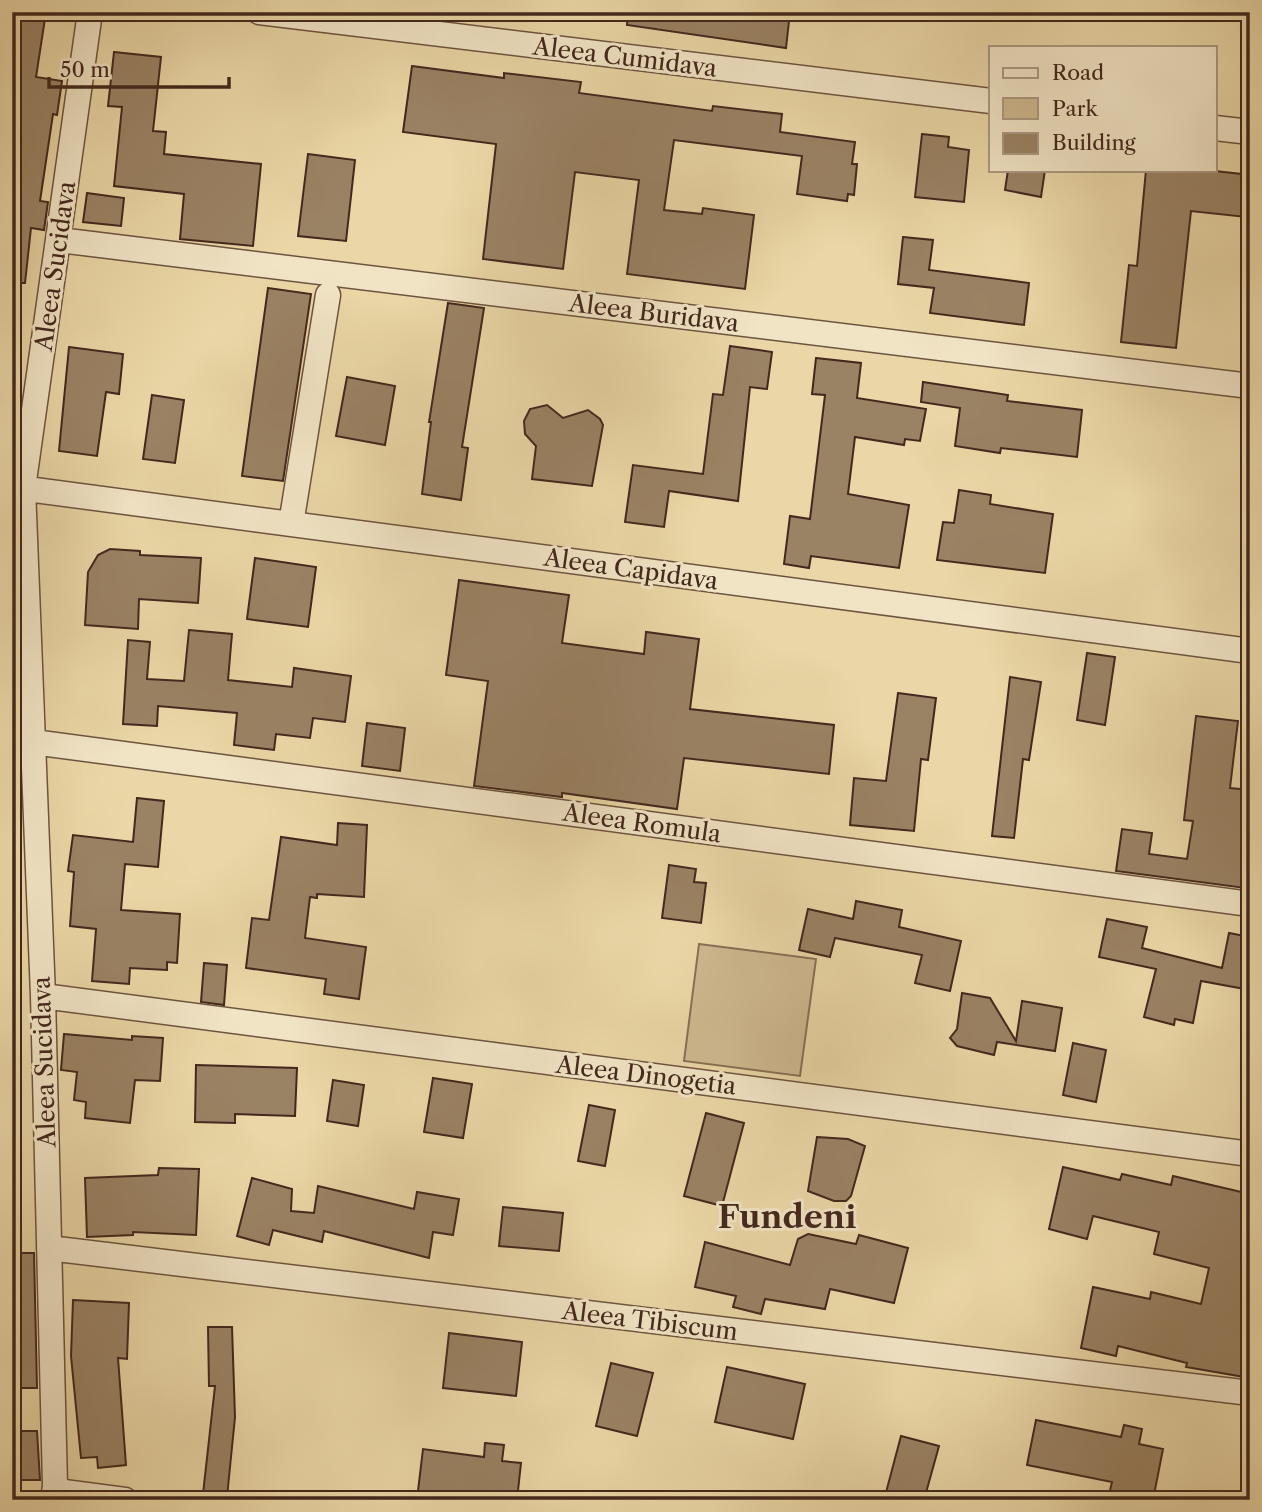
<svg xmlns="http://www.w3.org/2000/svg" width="1262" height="1512" font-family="'Libre Caslon Text',serif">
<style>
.green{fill:#ceb88f;stroke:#887056;stroke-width:2}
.building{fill:#9a8264;stroke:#43281d;stroke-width:2}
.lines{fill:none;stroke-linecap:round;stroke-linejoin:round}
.minor-casing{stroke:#6d543f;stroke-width:27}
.minor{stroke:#f1e4c5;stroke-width:24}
.labels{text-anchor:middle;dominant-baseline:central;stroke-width:6;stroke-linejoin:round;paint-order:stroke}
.street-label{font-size:24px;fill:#43281d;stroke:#f1e4c5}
.district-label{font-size:32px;font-weight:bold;fill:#43281d;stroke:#f1e4c5}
</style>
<rect width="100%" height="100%" fill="#ead6a6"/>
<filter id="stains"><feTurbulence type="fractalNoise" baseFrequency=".00286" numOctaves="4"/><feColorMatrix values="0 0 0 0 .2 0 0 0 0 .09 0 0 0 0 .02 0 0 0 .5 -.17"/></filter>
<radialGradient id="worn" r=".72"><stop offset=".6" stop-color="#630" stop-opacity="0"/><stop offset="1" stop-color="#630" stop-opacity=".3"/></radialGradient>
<path class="green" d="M699,944l117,15 -16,117 -116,-15z"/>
<path class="building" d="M12,12h34l-10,65 26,4 -5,34 -4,-1 -13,87 8,1 -4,28 -13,-2 -6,55h-13z
M628,12h162l-4,36 -159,-23z
M114,52l47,5 -8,74 13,1 -2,22 97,10 -8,82 -73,-7 4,-45 -70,-8 8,-79 -14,-1z
M412,66l92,12v-5l77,9 -2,11 133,18 1,-5 69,8 -2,18 75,10 -3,22h5l-3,31 -6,-1 -1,7 -50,-7 5,-38 -128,-16 -10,70 38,4 1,-6 51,7 -9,74 -118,-15 12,-94 -64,-8 -12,97 -80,-10 13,-115 -93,-12z
M922,134l27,3 -1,10 21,3 -5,52 -49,-5z
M308,154l47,6 -9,81 -48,-5z
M1008,170h37l-4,27 -36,-7z
M1146,170h60l44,5 -4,42 -55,-6 -15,137 -55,-6 8,-77 8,1z
M87,193l37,5 -3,28 -38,-4z
M903,237l30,3 -4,30 100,13 -5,42 -94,-12 4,-25 -36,-4z
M268,288l43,6 -28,187 -41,-5z
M448,303l36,5 -22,139 6,1 -7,52 -39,-6 9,-72h-2z
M730,346l42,6 -5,37 -17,-2 -12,114 -69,-10 -5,36 -39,-5 8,-57 70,9 10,-80 10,1z
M69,347l54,7 -4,40 -13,-2 -9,64 -38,-5z
M816,358l45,5 -4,35 69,11 -6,32 -15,-2 -1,6 -49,-8 -7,57 61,11 -10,63 -88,-12 -2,12 -25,-4 6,-48 20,3 15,-124 -13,-1z
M347,377l48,9 -10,59 -49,-9z
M923,382l85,13 -1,6 75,9 -5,47 -76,-9 -1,5 -45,-7 5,-38 -39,-6z
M152,395l32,5 -9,63 -32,-4z
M547,405l16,13 25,-8 12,9 3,6 -11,61 -60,-7 4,-33 -11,-12 -1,-13 6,-12z
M959,490l32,5 -1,9 63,10 -8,59 -108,-13 6,-38 11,1z
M110,549l30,2v4l61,3 -3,45 -59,-4 -1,30 -53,-4 3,-53 10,-17z
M255,558l61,9 -8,60 -61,-8z
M459,580l110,15 -7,48 82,11 2,-22 53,7 -9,70 144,16 -5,49 -145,-16 -7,51 -115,-16v4l-88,-11 14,-105 -42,-6z
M189,630l43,4 -4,46 64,7 2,-19 57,8 -6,46 -32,-4 -3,20 -34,-4 -2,16 -40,-5 3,-32 -79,-7 -1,20 -34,-2 5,-84 22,2 -3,37 37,2z
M1087,653l28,4 -10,68 -28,-5z
M1010,677l31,5 -12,78 -6,-1 -9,79 -22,-2z
M898,693l38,5 -8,62 -7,-1 -7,72 -64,-6 4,-47 32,3z
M1196,716l42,5 -8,67 20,2v56l-5,42 -129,-17 6,-42 30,4 -3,21 38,5 6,-38 -9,-1z
M367,723l38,5 -5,43 -38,-5z
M137,798l27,3 -6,66 -33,-3 -4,46 59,4 -3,49 -10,-1v8l-37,-2 -1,16 -37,-3 4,-52 -26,-3 4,-54 -6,-1 5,-36 60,7z
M338,823l29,2 -3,72 -47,-3v4l-7,-1 -5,41 61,9 -7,52 -35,-5 2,-15 -80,-11 6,-50 17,2 12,-83 56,8z
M669,865l27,4 -2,13 12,1 -5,40 -39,-5z
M856,901l46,9 -3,17 62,14 -11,50 -35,-8 7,-28 -87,-17 -5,19 -31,-7 9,-41 45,10z
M1107,919l40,8 -5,21 80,20 7,-35 21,4v53l-49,-9 -8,42 -18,-4 -1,6 -30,-8 12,-48 -57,-12z
M204,963l23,2 -3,40 -23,-3z
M962,993l28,5 26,43 6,-40 40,7 -7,43 -58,-9 -3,13 -37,-9 -7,-8 7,-9z
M64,1034l68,6v-4l31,2 -3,43 -25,-1 -5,43 -45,-5 1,-16 -12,-2 3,-28 -16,-2z
M1073,1043l33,7 -10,52 -33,-7z
M196,1065l101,3 -2,48 -60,-2v9l-40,-1z
M433,1078l39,6 -9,54 -39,-6z
M333,1080l31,5 -6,41 -31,-5z
M589,1105l26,5 -10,56 -27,-5z
M706,1113l38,10 -22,83 -38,-10z
M817,1137l31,2 17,7 -14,50 -5,5h-12l-26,-10z
M1063,1167l57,13 2,-6 49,11 2,-9 77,18v184l-64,-11 1,-4 -69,-17 -2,10 -35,-8 12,-61 57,12 1,-7 50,12 8,-36 -55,-14 5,-22 -66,-16 -6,23 -38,-10z
M159,1168l40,1 -3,66 -63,-3v3l-46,2 -2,-59 73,-3z
M252,1178l40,11 -1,22 23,2 4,-27 96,23 3,-17 42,7 -6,36 -20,-3 -4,26 -105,-27 -2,11 -49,-12 -4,15 -32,-9z
M503,1207l60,6 -4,38 -60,-5z
M808,1234l48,10 3,-9 49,13 -14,55 -64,-14 -5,20 -60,-10 -4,15 -28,-7 3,-11 -41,-9 10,-45 85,23 8,-26z
M12,1253h22l3,135h-25z
M73,1300l56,3 -2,56 -9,-1 8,107 -28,3 -1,-11 -16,1 -10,-102z
M208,1327h24l3,90 -8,80 -24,-3 12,-108h-6z
M449,1333l73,9 -6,54 -73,-8z
M611,1363l42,10 -16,63 -41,-10z
M727,1367l78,17 -12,55 -78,-17z
M1036,1420l85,17 3,-12 18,4 -3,15 24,5 -10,51 -44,-5 3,-13 -85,-17z
M13,1431h24l3,49h-26z
M901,1436l38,10 -15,54h-40z
M485,1443l19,2 -2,16 19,2 -4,37h-82l1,-7 -18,-2 5,-42 61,8z"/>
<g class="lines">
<defs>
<path id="minor" d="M259,12l732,89
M1215,128l35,4
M59,240l1191,146
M12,487l1238,164
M291,524l37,-229
M33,742l1217,162
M43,996l1207,158
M49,1248l1201,145
M55,1486l9,6 61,8
M53,1500l2,-14 -12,-490 -20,-508 67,-476"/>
</defs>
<use href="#minor" class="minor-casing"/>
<use href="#minor" class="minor"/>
</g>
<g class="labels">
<g class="street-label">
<text transform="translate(625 57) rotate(7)">Aleea Cumidava</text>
<text transform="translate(55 266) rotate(-82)">Aleea Sucidava</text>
<text transform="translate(654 313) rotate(7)">Aleea Buridava</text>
<text transform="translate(631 569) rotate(8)">Aleea Capidava</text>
<text transform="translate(642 823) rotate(8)">Aleea Romula</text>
<text transform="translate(44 1062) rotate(-92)">Aleea Sucidava</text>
<text transform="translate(646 1075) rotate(7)">Aleea Dinogetia</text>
<text transform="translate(650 1321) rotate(7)">Aleea Tibiscum</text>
</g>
<g class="district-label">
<text x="787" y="1216">Fundeni</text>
</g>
</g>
<rect width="1262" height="1512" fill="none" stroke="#ead6a6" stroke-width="42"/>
<rect x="14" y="14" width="1234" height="1484" fill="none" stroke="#43281d" stroke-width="3.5"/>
<rect x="21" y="21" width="1220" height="1470" fill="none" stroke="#43281d" stroke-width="2"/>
<rect x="989" y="46" width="228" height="126" fill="#f1e4c5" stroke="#ab9982" stroke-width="2"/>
<rect x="1003" y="68" width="35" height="10" fill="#f1e4c5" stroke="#ab9982" stroke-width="2"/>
<text x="1052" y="80" font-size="21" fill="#43281d">Road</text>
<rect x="1003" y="98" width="35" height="21" fill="#ceb88f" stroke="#ab9982" stroke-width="2"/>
<text x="1052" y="116" font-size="21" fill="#43281d">Park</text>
<rect x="1003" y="133" width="35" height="21" fill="#9a8264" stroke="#ab9982" stroke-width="2"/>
<text x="1052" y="150" font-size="21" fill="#43281d">Building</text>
<path d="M49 77v10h180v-10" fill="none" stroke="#43281d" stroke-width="3.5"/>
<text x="60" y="77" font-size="21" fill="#43281d" stroke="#f1e4c5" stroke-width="5" paint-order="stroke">50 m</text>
<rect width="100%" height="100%" filter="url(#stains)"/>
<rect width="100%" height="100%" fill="url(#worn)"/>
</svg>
